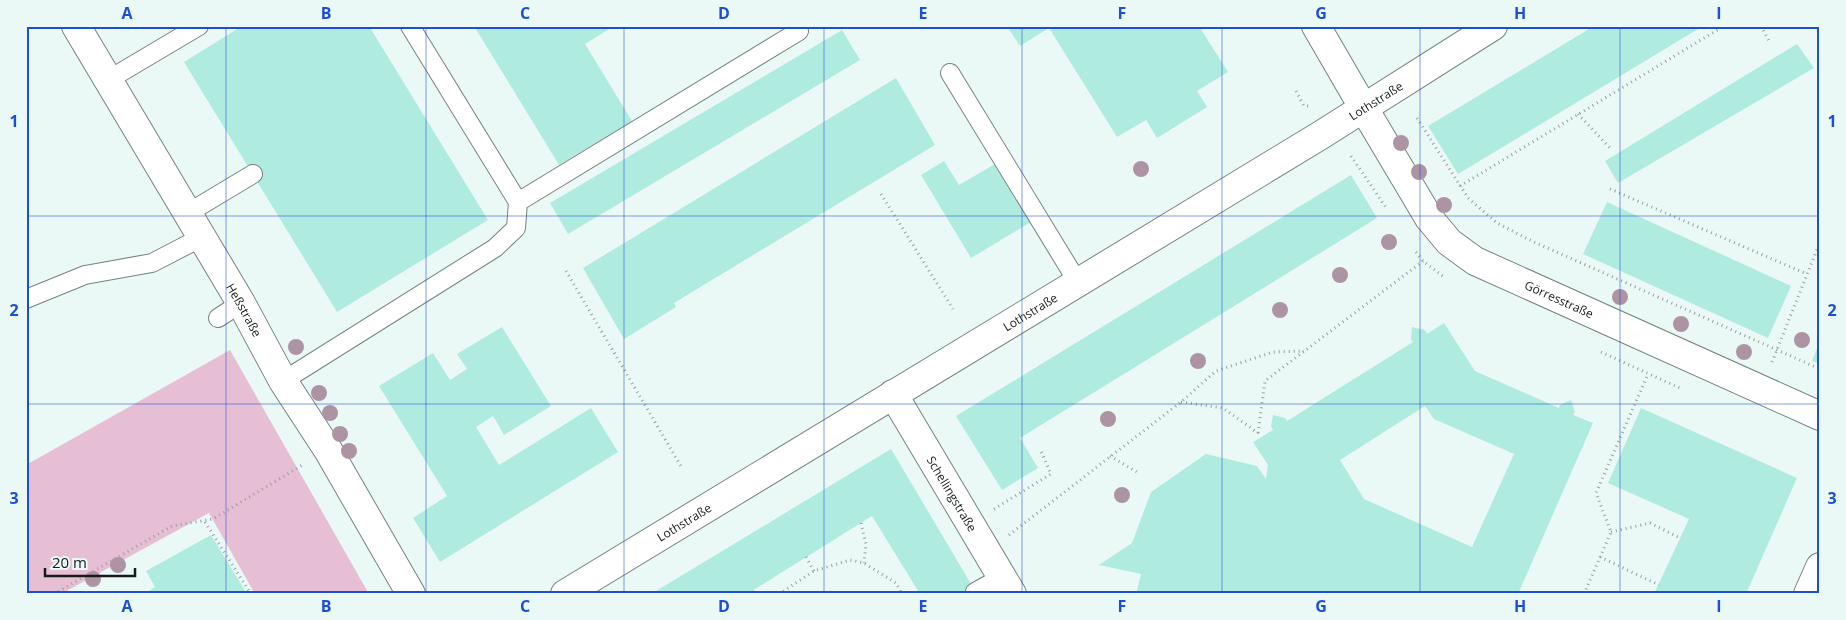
<svg xmlns="http://www.w3.org/2000/svg" width="1846" height="620" font-family="'Open Sans',sans-serif">
<style>
.green{fill:#e6bfd4}
.building{fill:#b0ebdf;fill-rule:evenodd}
.lines{fill:none;stroke-linecap:round;stroke-linejoin:round}
.service-casing{stroke:#768380;stroke-width:20}
.minor-casing{stroke:#768380;stroke-width:30}
.tertiary-casing{stroke:#768380;stroke-width:30}
.path{stroke:#96a09e;stroke-width:3;stroke-dasharray:1 4;stroke-linecap:butt}
.service{stroke:#fff;stroke-width:18}
.minor{stroke:#fff;stroke-width:28}
.tertiary{stroke:#fff;stroke-width:28}
.tree{fill:#ad94a5}
.grid{fill:none;stroke:#1d4ed8;stroke-width:1;stroke-opacity:0.55}
.labels{text-anchor:middle;dominant-baseline:central;stroke-width:4;stroke-linejoin:round;paint-order:stroke}
.street-label{font-size:12px;fill:#161b1a;stroke:#ebf9f6}
.neatline{fill:none;stroke:#1d4ed8;stroke-width:2}
.grid-label{font-size:16px;text-anchor:middle;font-weight:bold;fill:#1d4ed8}
</style>
<rect width="100%" height="100%" fill="#ebf9f6"/>
<path class="green" d="M230,350l139,244h-114l-46,-81 -148,81h-35v-129z"/>
<path class="building" d="M242,26h127l119,194 -151,92 -153,-250z
M474,26h140l-29,18 47,77 -73,44z
M1007,26h192l29,46 -31,19 10,16 -50,31 -11,-18 -29,17 -68,-109 -29,18z
M1594,26h109l-245,148 -30,-48z
M842,30l18,30 -292,174 -18,-31z
M1797,44l17,24 -196,115 -13,-22z
M896,78l39,67 -261,158 2,4 -52,32 -41,-71z
M944,161l15,24 36,-21 36,58 -60,36 -50,-83z
M1351,175l26,43 -357,220 18,30 -36,22 -46,-74z
M1607,202l184,84 -23,52 -185,-84z
M1444,323l31,48 84,37 1,-3 11,-5 4,12 -2,3 20,8 -75,171h-382l5,-20 -42,-9 33,-22 19,-51 55,-38 51,12 9,13 2,-14 -15,-23 20,-12 -2,-4 2,-11 12,3 2,3 126,-79 -2,-3 1,-12 13,3 2,4zM1425,406l9,13 80,35 -42,93 -108,-48 -24,-39z
M502,327l49,79 -47,29 -11,-19 -17,11 23,38 92,-57 27,44 -178,110 -27,-44 34,-22 -68,-110 54,-33 17,27 17,-11 -10,-15z
M1820,341v23l-8,-3z
M1641,408l156,70 -51,116h-92l35,-75 -81,-36z
M891,449l86,145h-57l-48,-78 -125,78h-96z
M211,535l36,59h-103l11,-7 -9,-16z"/>
<g class="lines">
<defs>
<path id="service" d="M950,73l127,208
M108,80l91,-54
M518,202l281,-171
M188,213l65,-39
M26,299l59,-24 67,-12 50,-26
M218,318l23,-15
M283,381l212,-133 21,-20 2,-26 -108,-176
M975,592l27,-15"/>
<g id="minor">
<path id="s1" d="M76,26l165,277 42,78 45,69 83,144"/>
<path id="s2" d="M1363,107l66,111 20,24 26,19 345,155"/>
<path id="s3" d="M893,394l119,200"/>
<path d="M1808,594l12,-27"/>
</g>
<g id="tertiary">
<path d="M1316,26l47,81"/>
<path id="s4" d="M565,594l756,-459 172,-109"/>
</g>
</defs>
<use href="#service" class="service-casing"/>
<use href="#minor" class="minor-casing"/>
<use href="#tertiary" class="tertiary-casing"/>
<path class="path" d="M1761,26l9,17
M1296,91l8,15h6
M1578,114l32,34
M1417,118l51,80 29,25 37,19 286,127
M1351,156l36,53
M1460,186l264,-160
M1610,189l197,85
M881,194l72,115
M1416,252l7,9 21,16
M566,271l116,197
M1601,352l81,37
M1772,362l48,-120
M1181,402l42,6 35,25 2,4
M1258,433l7,-52 158,-120
M1110,456l27,16
M994,509l57,-35 -10,-23
M205,522l46,72
M861,523l5,21 -2,19
M1611,532l39,-9 30,15
M1009,535l172,-133 35,-31 57,-19 31,-1
M806,557l8,14
M1600,557l59,28
M752,591l2,3
M54,594l118,-68 41,-7 91,-55
M779,594l35,-23 36,-11 14,3 32,20 6,11
M1584,594l27,-62 -15,-39 52,-119"/>
<use href="#service" class="service"/>
<use href="#minor" class="minor"/>
<use href="#tertiary" class="tertiary"/>
</g>
<g class="tree">
<circle cx="1401" cy="143" r="8"/>
<circle cx="1141" cy="169" r="8"/>
<circle cx="1419" cy="172" r="8"/>
<circle cx="1444" cy="205" r="8"/>
<circle cx="1389" cy="242" r="8"/>
<circle cx="1340" cy="275" r="8"/>
<circle cx="1620" cy="297" r="8"/>
<circle cx="1280" cy="310" r="8"/>
<circle cx="1681" cy="324" r="8"/>
<circle cx="1802" cy="340" r="8"/>
<circle cx="296" cy="347" r="8"/>
<circle cx="1744" cy="352" r="8"/>
<circle cx="1198" cy="361" r="8"/>
<circle cx="319" cy="393" r="8"/>
<circle cx="330" cy="413" r="8"/>
<circle cx="1108" cy="419" r="8"/>
<circle cx="340" cy="434" r="8"/>
<circle cx="349" cy="451" r="8"/>
<circle cx="1122" cy="495" r="8"/>
<circle cx="118" cy="565" r="8"/>
<circle cx="93" cy="579" r="8"/>
</g>
<path class="grid" d="M226,26v568M426,26v568M624,26v568M824,26v568M1022,26v568M1222,26v568M1420,26v568M1620,26v568M26,216h1794M26,404h1794"/>
<g class="labels">
<g class="street-label">
<text stroke="none"><textPath href="#s4" startOffset="949">Lothstraße</textPath></text>
<text stroke="none"><textPath href="#s2" startOffset="285">Görresstraße</textPath></text>
<text stroke="none"><textPath href="#s1" startOffset="330">Heßstraße</textPath></text>
<text stroke="none"><textPath href="#s4" startOffset="544">Lothstraße</textPath></text>
<text stroke="none"><textPath href="#s3" startOffset="116">Schellingstraße</textPath></text>
<text stroke="none"><textPath href="#s4" startOffset="139">Lothstraße</textPath></text>
</g>
</g>
<rect width="1846" height="620" fill="none" stroke="#ebf9f6" stroke-width="55"/>
<path d="M45 568v8h90v-8" fill="none" stroke="#161b1a" stroke-width="2.5"/>
<text x="52" y="568" font-size="15" fill="#161b1a" stroke="#ebf9f6" stroke-width="4" paint-order="stroke">20 m</text>
<rect x="28" y="28" width="1790" height="564" class="neatline"/>
<g class="grid-label">
<text x="127" y="19">A</text>
<text x="326" y="19">B</text>
<text x="525" y="19">C</text>
<text x="724" y="19">D</text>
<text x="923" y="19">E</text>
<text x="1122" y="19">F</text>
<text x="1321" y="19">G</text>
<text x="1520" y="19">H</text>
<text x="1719" y="19">I</text>
<text x="14" y="127">1</text>
<text x="1832" y="127">1</text>
<text x="14" y="316">2</text>
<text x="1832" y="316">2</text>
<text x="14" y="504">3</text>
<text x="1832" y="504">3</text>
<text x="127" y="612">A</text>
<text x="326" y="612">B</text>
<text x="525" y="612">C</text>
<text x="724" y="612">D</text>
<text x="923" y="612">E</text>
<text x="1122" y="612">F</text>
<text x="1321" y="612">G</text>
<text x="1520" y="612">H</text>
<text x="1719" y="612">I</text>
</g>
</svg>
